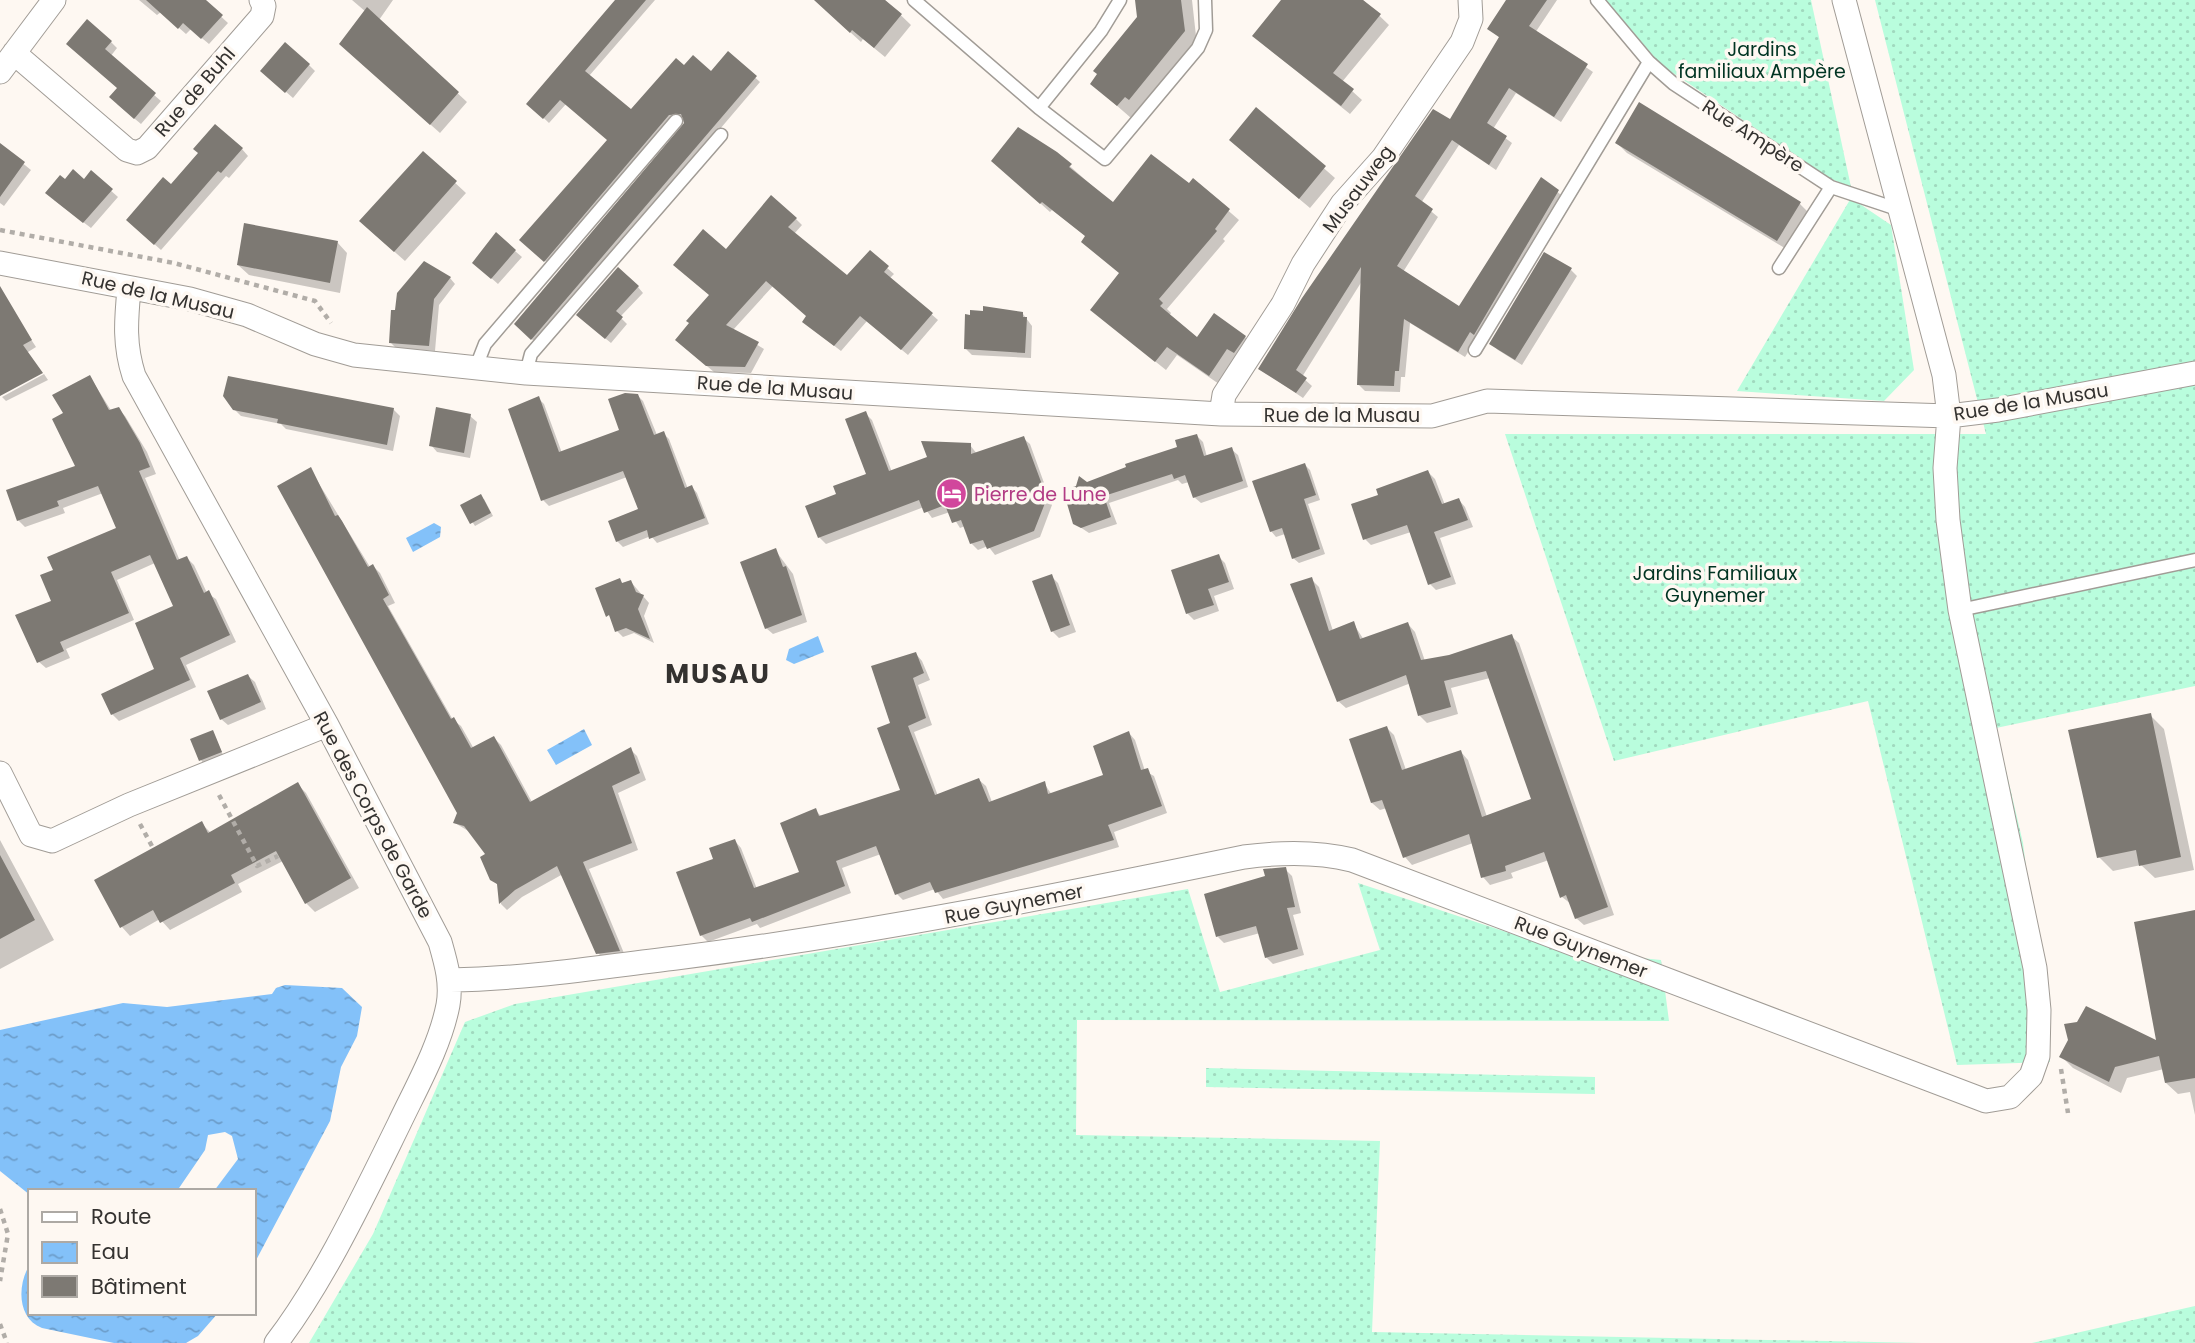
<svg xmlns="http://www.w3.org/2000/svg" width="2195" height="1343" font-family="Poppins,sans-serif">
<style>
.grass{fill:url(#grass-dots)}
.water{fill:url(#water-ripples)}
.shadow{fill:#0003}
.building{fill:#7d7973}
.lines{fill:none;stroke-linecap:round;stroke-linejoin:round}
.lane-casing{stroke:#a19c96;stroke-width:15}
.street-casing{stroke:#a19c96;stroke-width:25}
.path{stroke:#b1ada8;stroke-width:4.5;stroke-dasharray:5 5;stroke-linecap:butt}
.lane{stroke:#fff;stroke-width:12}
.street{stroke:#fff;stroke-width:23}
.labels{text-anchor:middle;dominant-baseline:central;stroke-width:7;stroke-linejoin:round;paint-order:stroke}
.park-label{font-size:19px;fill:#003422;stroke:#fef8f2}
.street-label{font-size:19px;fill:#343230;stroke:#fef8f2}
.hotel-label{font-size:19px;fill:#b23c85;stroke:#fef8f2;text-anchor:start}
.district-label{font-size:26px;font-weight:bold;letter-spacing:2px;fill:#343230;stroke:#fef8f2}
</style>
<defs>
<pattern id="grass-dots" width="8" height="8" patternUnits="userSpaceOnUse" patternTransform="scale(1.75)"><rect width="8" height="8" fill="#b9fddd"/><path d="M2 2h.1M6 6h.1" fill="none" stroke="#a0d9be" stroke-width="1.8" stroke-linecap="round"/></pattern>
<pattern id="water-ripples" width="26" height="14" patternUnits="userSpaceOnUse" patternTransform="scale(1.75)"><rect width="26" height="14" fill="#83c1f9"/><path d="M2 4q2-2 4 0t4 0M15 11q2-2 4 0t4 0" fill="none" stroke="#6c9dca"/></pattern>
</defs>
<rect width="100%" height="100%" fill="#fef8f2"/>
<path class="grass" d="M1606,0h205l40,187 -20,-8 -170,-114z
M1875,0h320v686l-199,42 27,115 27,219 -93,3 -89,-364 -254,60 -109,-327h481z
M1851,198l40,27 23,145 -30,31 -147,-10z
M1358,883l203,67 100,10 8,61 -592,-1 -1,115 304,6 -8,191 550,11h-1613l64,-109 92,-212 50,-18 673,-115 32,103 160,-42z
M1206,1068l389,9v17l-389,-7z
M2195,1306v37h-163z"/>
<path class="water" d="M434,523l7,4 -1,10 -27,15 -7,-14z
M818,636l6,16 -30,12 -8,-4 3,-11z
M584,729l8,16 -36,20 -9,-15z
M285,985l57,3 20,19 -5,29 -16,31 -11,54 -76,143v-73h-40l24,-32 -6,-23 -7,-4 -17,3 -3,15 -28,41h-147v4l-30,-24v-141l123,-27 44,4 105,-13 4,-6z
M30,1264v49h188l-20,23 -12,7h-72l-72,-15c-25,-10 -25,-43 -12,-64z"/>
<path class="shadow" d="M139,0h64l25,23 -19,21 -18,-15 -5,5 -25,-22 -4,3z
M352,0h41l-14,20 88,82 -27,31 -90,-80 16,-41z
M617,0h38l-66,76 42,35 53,-44 28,6 16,-20 32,29 -223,262 -21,-20 171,-202 -4,-5 -9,3 -124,145 -24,-20 83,-105 -43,-36 -17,19 -20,-19z
M815,0h70l26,25 -26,32 -22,-18 -2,3z
M1137,0h55l5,45 -54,67 -4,-3 -8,9 -39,-34 47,-66z
M1283,0h80l26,25 -47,57 20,18 -12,14 -86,-69z
M1508,0h49l-22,33 58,39 -32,50 -45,-29 -23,36 19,14 -16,27 -37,-25 -38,58 17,14 -35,55 56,37 82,-130 24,19 -100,159 -55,-34 -5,54h-4l-1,15 -35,-1 -7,-7 4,-103 -60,96 10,9 -9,12 -43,-29 191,-247 49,-84 -11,-9z
M111,42l6,6 -7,9 51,44 -20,23 -24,-20 2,-16 -44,-38z
M309,65l6,6 -22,27 -24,-21z
M1640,104l160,100 10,10 -22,36 -161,-97 -10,-10z
M1257,110l78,68 -25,30 -69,-58z
M0,145l31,25 -27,36 -4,-3z
M242,149l6,7 -19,22 -3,-2 -65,74 -27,-24 37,-40z
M424,154l42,39 -61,68 -34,-30z
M1056,154l57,50 77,-18 4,-5 45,39 -16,19 2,2 -58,68 4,4 -2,3 29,23 47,-2 9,9 -35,38 -42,-29 -11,15 -64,-51 19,-45 -34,-37 -35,-27 -2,2 -47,-42z
M91,173l27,24 -27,31 -37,-28 11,-18 19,-1z
M796,219l6,6 -8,9 54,44 22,-25 24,21 -4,4 48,42 -30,35 -41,-34 -26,30 -30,-23 -3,-11 -35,-31 -40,44 31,19 -13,24 -37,-1 -31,-26 27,-51 16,-44z
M337,242l10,11 -7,40 -91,-18 -11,-10z
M515,251l7,6 -24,27 -17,-15z
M1571,270l6,6 -55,89 -24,-15 -7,-6z
M450,278l5,6 -16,21 -4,46 -39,-3 -5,-5z
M638,287l5,6 -23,24 7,7 -16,19 -27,-22z
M10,307l26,40 -8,5 -28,42v-81z
M1023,314l9,12 -1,32 -59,-3 -6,-6z
M44,374l4,6 -42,21 -4,-4z
M90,377l22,35 6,-3 7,7 22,36 9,22 -11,4 35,83 7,-3 7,7 13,28 9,6 20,43 -50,23 10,22 -77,34 -7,-7 44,-44 19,-63 -20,-44 -38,17 17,40 -68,29 4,9 -24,10 -7,-6 15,-60 65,-73 -16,-36 -40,15 2,5 -40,14 -7,-7 59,-53 -12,-53z
M637,395l6,6 14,34 6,-2 6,6 19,50 4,-2 5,6 12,31 -52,19 -6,-7 -28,11 -6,-6 23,-31 -13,-33 -78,29 -6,-6 -4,-101 5,5 18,49 60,-22z
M234,409h159l7,7 -7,35 -107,-22 -5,-5 -40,-8z
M865,413l7,7 20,52 78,-27 7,9 46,-16 7,6 22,61 -12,32 -45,18 -7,-9 -10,4 -7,-7 -6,-17 -5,2 -10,-16 -18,6 -8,-11 -98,37 -7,-7 19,-42 30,-20z
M470,416l7,6 -7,36 -33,-6 -6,-7z
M1197,436l6,6 4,15 24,-8 7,6 10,32 -47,16 -7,-6 -5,-15 -7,2 -4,-4 -69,23 8,21 -28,9 -15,-10 13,-39 92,-36z
M1305,465l5,5 10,30 -12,4 17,50 -26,9 -6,-5 -8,-24 -9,3 -5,-6z
M310,469l60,98 3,-1 7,7 15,30 -7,3 65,114 8,6 13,23 20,-11 7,7 31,57 98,-53 7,7 9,24 -28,13 20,57 -49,19 37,89 -21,2 -7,-7 -35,-79 -41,23 -15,13 -6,-6 -2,-18 -7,-7 -5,-24 -17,-23 -15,-9 4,-10z
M1428,472l7,7 10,26 14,-5 6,7 8,20 -33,11 16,46 -20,6 -6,-6 -19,-52 -40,13 -6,-6 15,-42z
M484,499l9,17 -18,10 -13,-20z
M775,550l18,24 14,48 -34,12 -7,-6z
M1218,556l7,7 9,26 -20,7 5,15 -25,9 -7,-7z
M1051,576l7,7 18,49 -17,6 -7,-7z
M1311,579l8,8 14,44 20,-8 11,17 44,-16 7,8 10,29 25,-4 61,-21 8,7 95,272 -30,10 -8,-7 -5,-14 -9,-7 -13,-37 -38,13 2,5 -23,7 -7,-8 -10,-34 -61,22 -7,-8 -18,-49 -7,2 -8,-7 15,-75 7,7 12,35 55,-18 7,8 19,57 47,-17 -44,-122 -39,10 7,26 -31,9 -7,-7 -9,-33 -65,25 -8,-7z
M619,580l4,4 8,-2 18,21 -5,13 10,27 -20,-10 -11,4 -6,-6z
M916,654l6,7 8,19 -12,5 14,40 -18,7 24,64 41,-16 7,6 6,16 52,-19 8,12 53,-19 24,-43 6,7 10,31 9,5 13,37 -53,19 5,15 -176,52 -8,-10 -32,11 -6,-6 -16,-40 -39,14 9,25 -91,35 -3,-4 -49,18 -7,-7 15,-75 19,-19 6,7 16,41 44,-16 14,-63 7,7 80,-26 -10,-67z
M248,676l7,6 11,27 -38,16 -7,-6z
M2150,715l14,14 30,141 -39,8 -14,-13 -28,6 -14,-14z
M213,732l10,23 -20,8 -2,-3z
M298,785l8,8 53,95 -44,24 -9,-9 -23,-42 -45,23 4,8 -72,38 -10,-11 -30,17 -8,-9 80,-103 9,9z
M0,840l54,100 -54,29z
M1285,869l7,7 9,37 -8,2 11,40 -31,9 -7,-7 -6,-24 -36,10 -6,-6z
M2195,913v202l-5,-23 -12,2 -12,-11 -2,-14 -37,9 -6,15 -48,-25 -12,-12 98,-13z"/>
<path class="building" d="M146,0h60l17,15 -22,24 -18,-16 -5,6z
M615,0h31l-61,71 46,38 45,-51 8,7 9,-10 18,16 17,-20 29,25 -226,264 -17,-16 170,-201 -3,-9 -12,1 -125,147 -25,-22 88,-100 -47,-40 -17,19 -17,-15z
M814,0h71l17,14 -28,34 -22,-18 -2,3z
M1135,0h46l4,31 -56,69 -4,-3 -8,9 -27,-22 7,-10 -4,-3 44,-54z
M1281,0h82l18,14 -48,59 21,16 -13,17 -89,-70z
M1506,0h41l-18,26 59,38 -34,53 -45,-29 -22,35 20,13 -18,29 -37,-25 -37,56 18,13 -36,57 62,40 82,-129 18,13 -85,145 -4,-3 -12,20 -54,-33 -5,52h-4l-1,15 -37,-1 4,-118 -65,103 11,8 -11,15 -38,-24 44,-71 131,-189 17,10 49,-82 -12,-8z
M367,7l92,85 -29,33 -91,-81z
M87,19l25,22 -7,8 51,44 -22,26 -25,-22 8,-9 -51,-44z
M285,42l25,22 -25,29 -25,-22z
M1639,102l162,100 -24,39 -162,-98z
M1256,107l70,59 -27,33 -70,-59z
M215,124l28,24 -22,25 -3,-2 -64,74 -28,-25 37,-43 8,7 27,-31 -5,-4z
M1018,127l39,25 15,12 -3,3 44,35 38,-48 38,29 4,-5 37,31 -15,20 2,2 -58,68 4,4 -3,3 37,31 17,-24 32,23 -12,17 -7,-4 -18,27 -42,-29 -12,15 -65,-52 29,-37 -38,-31 4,-6 -43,-34 -2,2 -49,-43z
M0,143l25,19 -25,35z
M423,151l34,30 -63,71 -35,-31z
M73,169l11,10 7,-9 22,19 -30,34 -38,-30 15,-18 5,4z
M771,195l26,23 -9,9 59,48 23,-25 19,16 -5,6 49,41 -32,37 -41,-34 -26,30 -32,-24 4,-6 -40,-35 -40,44 33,17 -14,25 -39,-1 -31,-26 14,-17 -3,-2 23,-26 -36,-30 30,-36 23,20z
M244,223l94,18 -8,42 -93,-18z
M496,232l20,18 -25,29 -19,-16z
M1544,252l28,16 -57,92 -26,-16z
M424,261l27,16 -17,22 -5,47 -40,-3 2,-33h4l2,-17z
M618,267l21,19 -23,25 7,6 -18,22 -29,-24z
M0,286l32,54 -9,5 20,28 -43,23z
M983,306l40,6v5h4l-2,36 -61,-4 1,-35 5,1v-5l13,1z
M90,375l19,35 10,-3 21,36 10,24 -11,4 38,89 10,-4 17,37 5,-3 21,45 -50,23 10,22 -79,35 -10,-21 53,-25 -19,-46 38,-17 -23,-51 -39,17 18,41 -69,29 4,9 -27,12 -22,-48 36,-14 -11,-26 13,-5 -6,-13 69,-29 -18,-42 -41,15 2,5 -42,15 -11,-31 69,-24 -23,-47 11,-6 -11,-18z
M228,376l166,32 -7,37 -110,-22 1,-4 -45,-9 -10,-14z
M625,393l13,1 16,41 10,-4 21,57 7,-3 13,33 -56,21 -2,-9 -31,12 -8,-21 30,-12 -15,-38 -82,30 -33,-92 31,-13 20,56 60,-22 -11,-31z
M436,407l35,7 -7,39 -35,-7z
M866,411l23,60 38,-14 -6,-16 50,2v11l53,-18 23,62 -13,33 -47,18 -4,-9 -13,4 -9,-24 -9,3 -7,-18 -21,8 -5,-13 -101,38 -13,-32 31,-12 -3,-8 33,-12 -21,-55z
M1197,434l7,22 28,-9 11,34 -50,17 -8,-23 -11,4 -2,-5 -68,22 7,21 -30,11 -8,-4 -10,-34 13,-4 3,-10 8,6 39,-15 -1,-3 52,-17 -2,-7z
M1305,463l11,32 -12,4 16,50 -28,10 -10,-31 -12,4 -18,-51z
M311,467l24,49 3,-1 4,6 26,46 5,-3 16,31 -6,4 68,120 3,-2 17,31 23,-12 36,66 101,-55 9,26 -28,13 20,57 -49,19 37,89 -24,3 -39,-88 -42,24 -16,14 -2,-20 -7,-4 -10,-23 5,-3 -21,-28 -11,-3 4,-10 -180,-327z
M1428,470l14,34 17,-6 9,22 -34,12 17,45 -23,8 -21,-60 -44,15 -12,-36 27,-9 -2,-6z
M481,494l10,19 -21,11 -10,-19z
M776,548l7,19 3,-1 16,49 -37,14 -25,-67z
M1219,554l10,28 -21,7 6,16 -28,9 -15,-44z
M1052,574l18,51 -19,7 -19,-51z
M1312,577l17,54 25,-10 6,18 48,-17 13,38 28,-5 63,-21 96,273 -33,12 -9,-24 -6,3 -16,-46 -39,14 1,5 -25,7 -12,-44 -66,24 -21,-58 -11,3 -22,-64 38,-13 15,44 59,-20 21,67 49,-18 -45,-128 -42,10 7,26 -33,9 -12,-41 -69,27 -47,-118z
M620,578l2,5 9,-3 5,12 8,3 -6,14 12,30 -24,-11 -11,4 -6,-17 -3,2 -11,-29z
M916,652l8,21 -11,5 13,40 -18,8 27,69 44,-17 10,24 56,-21 3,13 55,-19 -10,-29 36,-15 12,39 7,-2 14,38 -54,19 6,15 -179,53 -5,-11 -35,13 -19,-49 -40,15 9,25 -93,36 -2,-4 -50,18 -24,-64 37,-13 -4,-11 26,-9 19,49 45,-16 -19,-49 36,-15 3,8 81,-26 -23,-62 13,-5 -19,-57z
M248,674l13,28 -41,18 -13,-29z
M2151,713l30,144 -42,9 -3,-16 -39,8 -29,-128z
M213,730l9,22 -23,9 -9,-22z
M298,782l53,96 -46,26 -29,-53 -45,24 4,8 -75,40 -7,-13 -33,18 -26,-48 108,-59 6,12z
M0,855l35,65 -35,19z
M1286,867l9,40 -8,1 11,41 -33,9 -9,-32 -40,11 -12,-43 61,-18 -2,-7z
M2195,910v168l-30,5 -6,-27 -44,11 -6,15 -50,-25 9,-17 -4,-16 13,-2 9,-16 70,34 -22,-118z"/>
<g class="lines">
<defs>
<path id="lane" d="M914,0l125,108 66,51 93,-111 8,-18 -1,-30
M1597,0l52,62 25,22 157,103 69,23
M1039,108l62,-77 19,-31
M1779,268l52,-81
M1475,350l174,-288
M476,367l9,-23 191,-223
M526,373l5,-19 190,-219
M1960,610l235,-50"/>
<path id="street" d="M14,53l113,97 10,3 10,-5 115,-132 2,-10 -3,-6
M0,72l54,-72
M0,263l190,36 57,16 68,29 39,11 172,18 695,41 211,2 55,-15 462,15 49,-6 197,-37
M129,289c-3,32 -5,56 5,87l193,349 113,217c6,21 12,41 8,63 -8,41 -31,81 -49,119 -34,69 -76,158 -123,219
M1221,414l3,-19 59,-91 20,-40 39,-60 41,-46 79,-116 9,-23 -1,-19
M0,773l31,62 21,6 77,-36 198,-80
M450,980c76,-1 151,-13 226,-22 192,-24 379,-62 568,-101 37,-5 72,-6 108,3l634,241 24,-4 21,-21 7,-20 1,-46 -4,-42 -75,-358 -12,-90 -3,-52 4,-52 -5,-41 -100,-375"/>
</defs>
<use href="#lane" class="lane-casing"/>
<use href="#street" class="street-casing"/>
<path class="path" d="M0,230l174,33 141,38 16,22
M219,795l38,71 21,-10
M140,824l13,24
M2061,1069l7,44
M0,1209l8,25 -8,47
M0,1324l7,19"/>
<use href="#lane" class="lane"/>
<use href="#street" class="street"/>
</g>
<defs>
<symbol id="hotel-disc" viewBox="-11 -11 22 22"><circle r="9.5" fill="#d1479c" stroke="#fef8f2"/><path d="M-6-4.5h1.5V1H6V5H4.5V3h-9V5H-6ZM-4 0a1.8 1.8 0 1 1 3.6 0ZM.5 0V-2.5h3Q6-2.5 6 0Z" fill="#fff"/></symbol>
</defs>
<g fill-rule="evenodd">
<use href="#hotel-disc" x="934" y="476" width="35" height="35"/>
</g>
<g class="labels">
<g class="park-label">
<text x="1762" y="49">Jardins<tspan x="1762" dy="22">familiaux Ampère</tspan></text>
<text x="1715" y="573">Jardins Familiaux<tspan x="1715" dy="22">Guynemer</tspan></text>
</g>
<g class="street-label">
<text transform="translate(195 92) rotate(-49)">Rue de Buhl</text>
<text transform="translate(1753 136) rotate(33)">Rue Ampère</text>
<text transform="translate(1358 189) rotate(-53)">Musauweg</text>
<text transform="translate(158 295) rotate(13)">Rue de la Musau</text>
<text transform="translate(775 388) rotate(4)">Rue de la Musau</text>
<text transform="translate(2031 402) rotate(-9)">Rue de la Musau</text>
<text x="1342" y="415">Rue de la Musau</text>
<text transform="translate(373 815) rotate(62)">Rue des Corps de Garde</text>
<text transform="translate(1014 904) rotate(-11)">Rue Guynemer</text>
<text transform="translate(1581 947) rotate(21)">Rue Guynemer</text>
</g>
<g class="hotel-label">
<text x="974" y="494">Pierre de Lune</text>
</g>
<g class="district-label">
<text x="718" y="674">MUSAU</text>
</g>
</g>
<rect x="28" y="1189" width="228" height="126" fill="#fef8f2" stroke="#ada9a4" stroke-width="2"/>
<rect x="42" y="1212" width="35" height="10" fill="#ffffff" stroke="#ada9a4" stroke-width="2"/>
<text x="91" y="1224" font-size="21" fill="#343230">Route</text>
<rect x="42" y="1242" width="35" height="21" fill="url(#water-ripples)" stroke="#ada9a4" stroke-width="2"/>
<text x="91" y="1259" font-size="21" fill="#343230">Eau</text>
<rect x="42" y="1276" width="35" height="21" fill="#7d7973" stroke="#ada9a4" stroke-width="2"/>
<text x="91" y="1294" font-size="21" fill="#343230">Bâtiment</text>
</svg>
